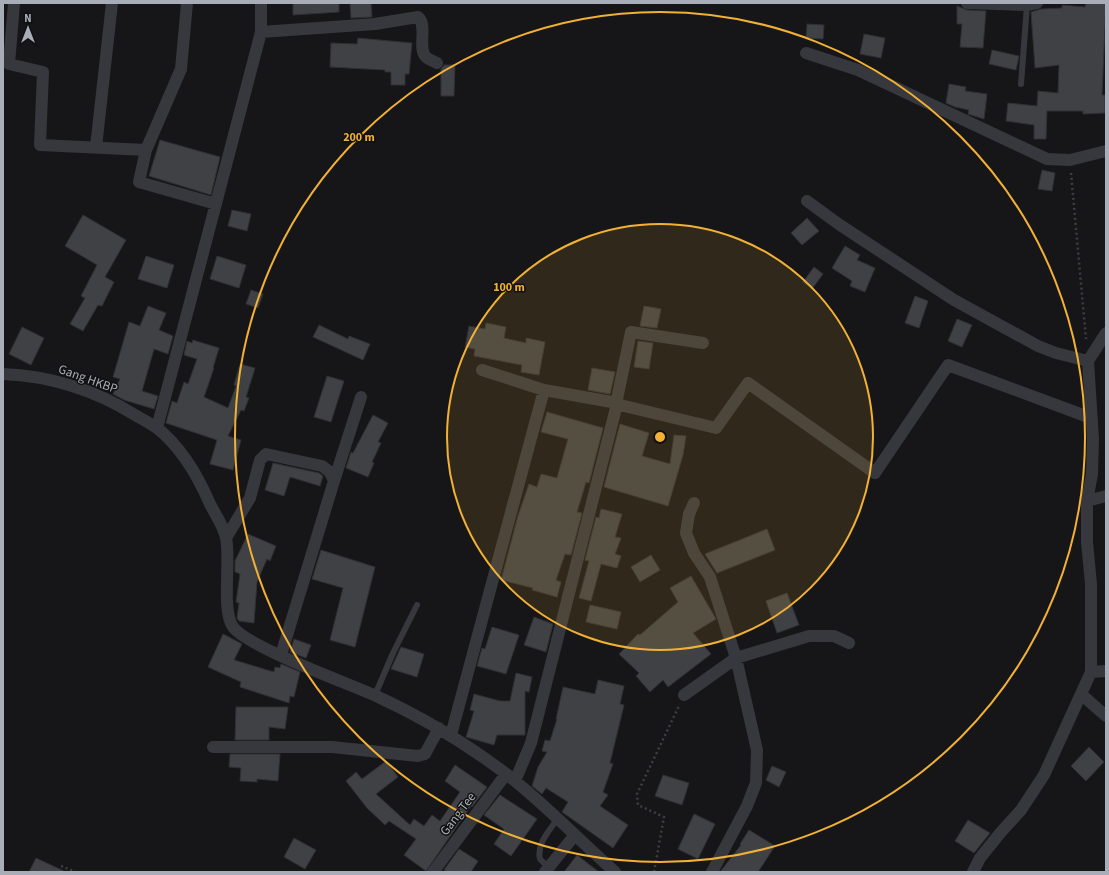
<svg xmlns="http://www.w3.org/2000/svg" width="1109" height="875" font-family="'Source Sans 3',sans-serif">
<style>
.building{fill:#404145;stroke:#303034}
.lines{fill:none;stroke-linecap:round;stroke-linejoin:round}
.path{stroke:#3d3f44;stroke-width:2.5;stroke-dasharray:2 3;stroke-linecap:butt}
.lane{stroke:#37383d;stroke-width:6}
.street{stroke:#37383d;stroke-width:12}
.ring{fill:none;stroke:#f2b134;stroke-width:2}
.labels{text-anchor:middle;dominant-baseline:central;stroke-width:3;stroke-linejoin:round;paint-order:stroke}
.street-label{font-size:13px;fill:#a8adb8;stroke:#111113}
.centre{fill:#f2b134;stroke:#111113;stroke-width:2}
.ring-label{font-size:12px;text-anchor:middle;font-weight:bold;fill:#f2b134;stroke:#111113;stroke-width:3;stroke-linejoin:round;paint-order:stroke}
</style>
<rect width="100%" height="100%" fill="#161618"/>
<path class="building" d="M293,3h46v9l-46,3z
M350,3h21l1,14 -21,1z
M1086,3h20l-4,92h3v18l-22,1v-3h-36l-1,28h-12v-14l-28,-4 2,-18 29,3 1,-15 20,2 1,-28 -24,3 -4,-56 10,-3 21,-1v-3l23,2z
M957,6l10,4 19,1 -3,37 -23,-1 2,-23h-5z
M807,24l17,1 -1,14 -17,-1z
M864,34l21,4 -4,20 -21,-4z
M358,38l54,5 -3,31h-4v11h-14v-13h-6v-2l-55,-3 1,-24 26,1z
M992,50l27,6 -3,14 -27,-6z
M444,65h11l-1,31h-13v-27z
M949,84l17,3 -1,4 22,3 -3,25 -16,-5 1,-4 -14,-3 -9,-4z
M160,140l60,17 -9,38 -62,-19z
M1042,170l13,3 -3,18 -14,-2z
M232,210l19,4 -4,17 -19,-5z
M83,215l43,25 -21,37 9,5 -12,24 -4,-1 -15,26 -13,-7 15,-26 -4,-2 16,-31 -32,-19z
M807,218l12,13 -17,14 -11,-12z
M845,246l15,9 -3,5 18,8 -10,24 -15,-6 2,-5 -20,-13z
M146,256l28,9 -7,23 -29,-9z
M217,256l29,9 -7,23 -29,-9z
M814,267l9,7 -11,15 -9,-7z
M251,290l12,4 -5,14 -12,-4z
M915,296l13,5 -9,27 -14,-5z
M148,306l18,7 -7,17 14,6 -5,18 -14,-5 -12,42 16,5 -4,13 -30,-9 -11,-6 7,-15 -7,-2 16,-55 11,4z
M644,306l17,3 -4,19 -17,-2z
M957,319l15,6 -10,22 -14,-6z
M486,323l20,4 -2,11 22,5v-5l19,4 -6,33 -18,-3 1,-7 -48,-9 1,-7 -10,-2 4,-21 16,3z
M319,325l29,14 1,-3 21,8 -7,16 -50,-23z
M22,327l22,11 -13,27 -22,-11z
M193,340l26,8 -6,20h1l-10,29 24,11 8,-22 -2,-1 6,-21 15,4 -9,29 3,1 -5,13 -3,-1 -13,26 13,4 -8,30 -23,-6 7,-24 -51,-17 6,-22 5,2 7,-21 4,2 9,-25 -13,-4 3,-14 5,2z
M638,341l15,2 -4,26 -15,-2z
M592,368l23,4 -5,22 -22,-4z
M327,376l17,5 -13,41 -17,-5z
M547,412l56,16 -14,55 -3,-1 -9,30 5,1 -11,42 -6,-1 -9,26 5,2 -4,15 -25,-7 1,-2 -32,-8 17,-64 11,-32 8,3 4,-13 16,4 11,-39 -27,-7z
M373,415l15,8 -10,19 3,1 -9,19 2,1 -6,14 -22,-9 5,-16 2,1z
M620,424l29,9 -7,23 28,8 4,-29 12,1 -3,19 -15,51 -64,-19z
M273,463l46,10 4,3 -3,10 -30,-9 -6,19 -19,-6z
M601,509l21,5 -7,23 6,1 -6,16 6,2 -4,12 -16,-4 -10,37 -12,-3 10,-37 -4,-1 11,-43 3,1z
M767,529l8,21 -58,23 -12,-19z
M248,534l28,12 -6,15 -3,-2 -10,23 -3,41 -15,-2 -2,-3 2,-15 -3,-1 4,-28 -5,-2v-11z
M321,550l54,17 -20,80 -25,-7 13,-52 -31,-9z
M651,555l9,15 -20,12 -9,-15z
M691,576l25,43 -23,14 18,21 -43,33 -5,-7 -13,12 -14,-16 3,-3 -20,-19 19,-20 2,1 38,-33 -8,-14z
M787,593l12,32 -22,8 -11,-32z
M590,605l31,7 -4,17 -31,-7z
M534,617l19,7 -7,28 -22,-7z
M492,627l27,8 -13,39 -29,-8 5,-18 3,1z
M223,634l19,10 -8,16 40,12 1,-5 5,1 1,-4 19,8 -6,25 -4,-1 -1,7 -49,-16 1,-5 -33,-15z
M294,639l17,6 -5,13 -16,-6z
M401,647l23,7 -7,23 -26,-8z
M516,673l16,4 -3,15 -4,-1v44h-28l-3,10 -28,-8 8,-26 -4,-1 4,-16 26,7h10z
M598,680l26,6 -4,18 4,1 -14,58 3,1 -10,28 5,3 -8,11 28,19 -15,23 -51,-36 6,-10 -22,-14 -4,6 -10,-8 6,-19 9,-15 -5,-1 3,-11 5,1 7,-22h-1l7,-32 32,7z
M236,707h52l-3,22 -16,-2v13h-34z
M1089,747l15,15 -18,19 -15,-15z
M230,754h50l-2,27 -21,-2v3l-17,-1 1,-13 -12,-1z
M386,761l12,16 -22,17 34,31 4,-6 10,7 8,-11 8,6 20,-29 -15,-11 10,-16 32,22 -15,20 -1,-1 -45,65 -22,-16 12,-16 -27,-18 -4,4 -18,-17 -21,-27 10,-9 6,7z
M772,766l14,6 -7,15 -13,-7z
M663,775l26,8 -7,22 -27,-9z
M500,795l37,24 -26,37 -17,-12 10,-15 -20,-14z
M694,814l21,10 -17,35 -20,-10z
M968,820l22,13 -16,20 -19,-12z
M749,830l26,16 -17,26h-38l21,-27 -1,-1z
M294,838l22,12 -11,19 -21,-12z
M459,849l19,12 -7,11h-23l-4,-2z
M577,855l22,17h-35z
M36,858l30,14h-37z"/>
<g class="lines">
<path class="path" d="M1071,173l15,166
M61,866l15,6
M654,872l10,-55 -26,-12 -1,-11 42,-88"/>
<path class="lane" d="M1021,84l6,-79
M375,695l18,-42 24,-48
M549,868l-9,-9c-4,-15 10,-29 18,-41"/>
<path class="street" d="M14,3l-5,61 34,8 -3,73 106,5 -7,32 77,22
M967,3l60,2 10,-2
M261,32l114,-8 43,-7c10,8 -1,32 8,40 3,3 8,4 11,6
M806,53l52,17 189,89 23,1 36,-9
M96,147l16,-144
M146,150l35,-81 6,-66
M807,201l33,24 114,75 84,46 18,7 32,8
M703,343l-72,-11 -15,72 100,24 32,-45 127,90 73,-108 143,53
M3,374c48,2 92,16 132,41 7,4 15,8 22,13 24,19 41,48 53,76 5,10 14,23 16,34 5,23 -5,71 7,89 13,19 114,56 141,68 46,21 90,47 131,78 39,30 73,66 110,99
M157,428l104,-396v-29
M334,481l27,-84
M1087,501l19,-5
M694,503l-5,11 -3,19 8,20 16,24 26,81 21,92 -1,33 -9,23 -35,66
M226,538l24,-40 10,-38 6,-6 56,12 8,6 4,9 -53,174
M1091,672l15,-1
M684,695l52,-37 73,-22h25l15,7
M1082,695l24,21
M451,735l93,-345 -62,-20
M213,747h119l86,9 7,-2 14,-26
M515,781l16,-38 85,-335v-4l-4,-2 -68,-12
M433,872l73,-98
M545,872l29,-36
M973,872l7,-14 21,-26 20,-22 23,-35 47,-103v-88l-4,-42v-41l5,-27 1,-35 -5,-78 18,-28"/>
</g>
<circle cx="660" cy="437" r="213" fill="#f2b134" fill-opacity=".12"/>
<g class="ring">
<circle cx="660" cy="437" r="213"/>
<circle cx="660" cy="437" r="425"/>
</g>
<g class="labels">
<g class="street-label">
<text transform="translate(88 379) rotate(20)">Gang HKBP</text>
<text transform="translate(458 814) rotate(-53)">Gang Tee</text>
</g>
</g>
<circle cx="660" cy="437" r="6" class="centre"/>
<g class="ring-label">
<text x="359" y="141">200 m</text>
<text x="509" y="291">100 m</text>
</g>
<rect width="1109" height="875" fill="none" stroke="#a8adb8" stroke-width="8"/>
<g transform="translate(28 28)" stroke="#111113" stroke-width="3" paint-order="stroke">
<path d="M0-3L7 15L0 10L-7 15Z" fill="#a8adb8"/>
<text y="-6" font-size="11" font-weight="bold" text-anchor="middle" fill="#a8adb8">N</text>
</g>
</svg>
